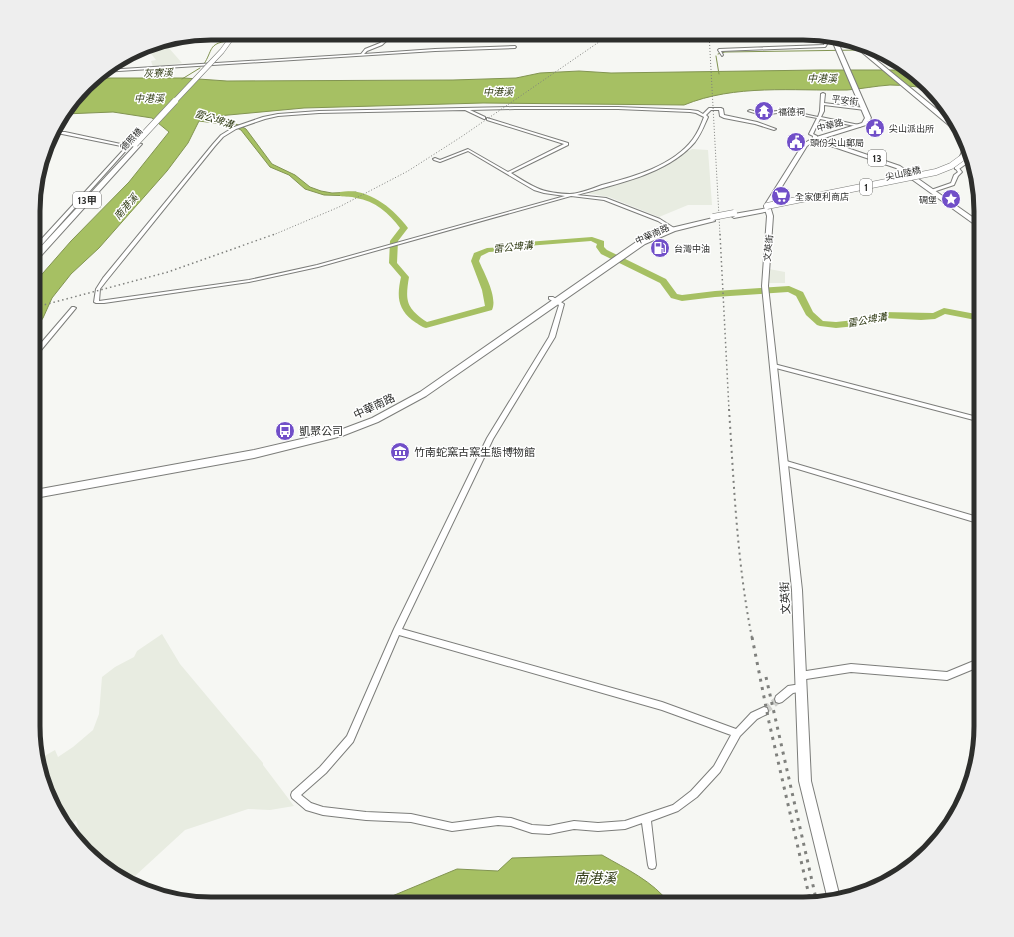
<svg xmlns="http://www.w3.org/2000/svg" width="1014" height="937" font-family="Cabin,'Noto Sans TC',sans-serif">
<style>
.built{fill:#e8ece1}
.water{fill:#a6c063;stroke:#829452}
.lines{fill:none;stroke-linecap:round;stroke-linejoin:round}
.stream{stroke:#829452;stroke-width:1}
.river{fill:#a6c063;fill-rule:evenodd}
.minor-tunnel{stroke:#cecfcb;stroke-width:8;stroke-dasharray:8 4;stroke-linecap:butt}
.minor-casing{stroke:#7c7d7a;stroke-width:2}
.tertiary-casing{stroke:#7c7d7a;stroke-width:2}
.primary-casing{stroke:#7c7d7a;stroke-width:2}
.minor{fill:#fff;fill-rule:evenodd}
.tertiary{fill:#fff;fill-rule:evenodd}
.primary{fill:#fff;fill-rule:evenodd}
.rail-far3{stroke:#7f807d;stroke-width:1;stroke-dasharray:1 2;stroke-linecap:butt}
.rail-far2{stroke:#7f807d;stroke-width:1.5;stroke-dasharray:1.5 3;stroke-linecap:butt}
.rail-far1{stroke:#7f807d;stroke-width:2;stroke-dasharray:2 4;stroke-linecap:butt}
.rail{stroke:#7f807d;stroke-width:3;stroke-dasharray:3 5.5;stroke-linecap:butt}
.primary-bridge-far1-casing{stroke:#7c7d7a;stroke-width:5.5;stroke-linecap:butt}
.primary-bridge-casing{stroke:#7c7d7a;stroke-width:7;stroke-linecap:butt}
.primary-bridge-far1{stroke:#fff;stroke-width:4.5}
.primary-bridge{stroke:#fff;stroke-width:6}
.labels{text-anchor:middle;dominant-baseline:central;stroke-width:3;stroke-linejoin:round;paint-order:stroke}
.far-street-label{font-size:9px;fill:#2d2e2c;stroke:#fff}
.far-poi-label{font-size:9px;fill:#2d2e2c;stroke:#fff;text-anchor:start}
.far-water-label{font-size:10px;font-style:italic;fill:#313c15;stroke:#fff}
.shield{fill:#fff;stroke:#6c6d6b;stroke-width:1}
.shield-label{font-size:10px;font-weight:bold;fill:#2d2e2c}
.street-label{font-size:11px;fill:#2d2e2c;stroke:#fff}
.poi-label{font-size:11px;fill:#2d2e2c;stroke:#fff;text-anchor:start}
.near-water-label{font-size:14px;font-style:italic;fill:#313c15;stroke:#fff}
.rim{fill:none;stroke:#2d2e2c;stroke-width:5}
</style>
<rect width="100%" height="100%" fill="#f6f7f3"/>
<path class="built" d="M170,40l4,5 -6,2 14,16 -29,4 -2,-6 5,-1 -10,-13 8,-4z
M692,149l16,1 4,55h-24l-29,12 -50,-20 -22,-4 64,-21 16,-7 19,-15 3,1z
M769,269l16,3v11h-17z
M162,634l18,30 83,99v2l31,41 -24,4 -22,-1 -63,21 -50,46h-14l-36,-27 -9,-29 -8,8 -22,-34 -7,-35 16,-9 3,7 15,-10 20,-17 6,-16 3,-37 13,-10 19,-10 3,-6z"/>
<path class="water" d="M820,70h85l24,18c-13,-1 -27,-3 -39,-3 -15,1 -29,4 -43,5 -54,1 -112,-6 -163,15l-201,-2 -179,5 -97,9 32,8 7,4 26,35 23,11 15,12 11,4 11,2 24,-1 3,2 -4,2 -31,-1 -19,-6 -16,-14 -19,-8 -29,-37 -10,-5 -32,-4 -11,22 -21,28 -68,77 -28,26 -19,24 -9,20 -7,10v-47l35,-40 58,-59 40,-50 -17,-14 -39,-6 -49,2 29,-36h91l43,3 226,-1 63,-2 24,-5 39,-2 32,2z
M602,855c24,14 51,26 68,49h-56l-9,-3 -69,-5 -30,8h-133l84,-35 41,2 14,-13z"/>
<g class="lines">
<path class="stream" d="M196,35l13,3 21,-3
M237,39l24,-6
M866,50h11
M718,54l7,-2 137,-2
M716,56l3,18
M204,64c9,-14 4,-20 23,-23
M182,79l18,-11"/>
<path class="river" d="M340,192c28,-5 53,16 68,36l-10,13 -1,22 12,14c-4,24 -3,31 18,45l58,-16 -3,-16 -11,-29 3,-8 13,-5 17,-1 23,-5 65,-5 12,4v6l3,3 59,29 11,15 5,1 33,-4 74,-5 14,6 10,20 10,9 13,1 28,-3 19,-7 50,1 11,-5 37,7v6l-36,-7 -10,5 -14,1 -37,-2 -18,7 -30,3 -16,-2 -3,-1 -11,-10 -10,-19 -8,-4 -73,5 -33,4 -11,-3 -11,-15 -59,-29 -5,-7 1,-3 -6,-3 -64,5 -23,5 -15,1 -8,4 -2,5c5,12 19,36 13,49l-66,18c-5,-1 -9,-5 -14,-8 -15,-12 -15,-25 -11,-43l-12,-14 1,-22 10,-13c-11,-15 -25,-27 -44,-30 -5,-2 -10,-1 -16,-2z"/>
<path class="minor-tunnel" d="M764,711l15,-12"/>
<defs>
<path id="minor" d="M392,33h3l-13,12 -15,6 -3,3 71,-5 80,-3 1,1 -1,1 -80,3 -332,21 3,-2 255,-16 4,-5 15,-6z
M653,33l24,2 6,-2h5l-11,4z
M828,37l2,1 -4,8 -1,1 -104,4 2,4 -1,1 -4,-6 1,-1 105,-4z
M823,93l2,1 -1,9 41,5 2,1 -2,1 -41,-5v6l-3,6 38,8 2,1 -1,1 -40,-8 -7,15 4,2v3l-2,1 -2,-1v-3l-4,-2 8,-16 -32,-6 -24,3 -13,-4 2,-1 11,3 24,-3 33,7 2,-6 1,-17z
M515,107h103l72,3 8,1 5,3 6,-6h12l2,1 1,6 33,7 19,7 -2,1 -19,-6 -31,-6 -4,-2 -1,-6h-8l-5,5 2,2c-4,9 -7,17 -13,25 -27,32 -79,42 -118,53l29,3 54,21 14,9v2h-2l-14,-9 -54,-21 -33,-4 -253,71 -69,15 -145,21h-8l-2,-1 2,-13 7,-11 110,-134 8,-9 13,-8 29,-10 15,-3 41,-3zM515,109h103l72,3 6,1 8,4c-3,8 -6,15 -11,22 -20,27 -60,38 -91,46 -8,3 -24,9 -32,9 -9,0 -25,-2 -33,-6 -9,-4 -18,-10 -26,-15l57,-28v-2l-81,-25v2l77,24 -56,28 -40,-23 -28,11 -5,-2 -2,1 1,1 6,2 28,-11 66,39 10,3 21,3 -248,69 -68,15 -150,21 1,-12 7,-9 108,-134 8,-9 13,-8 29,-10 13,-3 41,-3 146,-3 19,9h1v-2l-15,-7z
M53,132h12l65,14 -92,103h-2v-4l90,-98 -64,-13h-10z
M956,167h2l4,5 -4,4 -4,9 -21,7h-2v-2l20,-7 3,-8 4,-3 -3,-4z
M549,297h4l11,7 -9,33 -62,102 -91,190 260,73 74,27 15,-16 13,-6 3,1 1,3 -1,3 -10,5 -17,17 -20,36 -23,25 -19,14 -27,10 5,44 -1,3 -3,1 -3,-1 -1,-3 -6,-42 -17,6 -27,2 -24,-2 -25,5 -17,-1 -21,-7 -13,-1 -46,6 -41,-9 -45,-2 -43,-5 -17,-5 -14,-12 -1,-3 1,-3 28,-25 27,-31 47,-107 93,-191 62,-101 10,-32 -10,-6zM399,635l263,75 69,25 -17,31 -23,25 -18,14 -48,16 -27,2 -24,-2 -25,5 -17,-1 -21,-7 -13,-1 -46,6 -41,-9 -45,-2 -43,-5 -12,-4 -10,-8 25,-22 27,-31z
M72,307h2l2,1 -39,47 -2,1v-6z
M774,364l207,54v4l-209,-55 -1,-1z
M781,460h2l198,58v6l-200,-60 -1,-2z
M981,658v8l-34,14 -96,-8 -51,8 -3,-1 -1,-3 1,-3 3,-1 51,-8 96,8z
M801,684l3,1 1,3 -1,3 -11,2 -11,9 -3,1 -3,-1 -1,-3 1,-3 12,-10z"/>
<path id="tertiary" d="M863,47l4,1 1,5h-2z
M813,138l4,1 -10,7 -37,60 3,10 -5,70 34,304 9,191 29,117 -12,2 -29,-119 -7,-191 -30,-304 5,-70 -3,-10 39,-62z"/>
<path id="primary" d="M831,38l5,1 4,8 31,71 -5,7 -45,14 79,27 81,57v6l-85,-61 -83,-28v-2l49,-15 3,-5z
M852,44l6,1 99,81 11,17 1,7 -5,9 -5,-1c6,-10 4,-15 -1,-25z
M137,143l5,1 -103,114h-3v-6z
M970,154v7l-11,8h-4v-2z
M768,208l2,1v2l-36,7 -3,-2 3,-2z
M713,218l2,1v2l-40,10 -30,13 -219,152 -48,26 -36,14 -88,22 -219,40v-8l219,-40 86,-20 32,-12 48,-26 219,-152 32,-12z"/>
</defs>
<use href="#minor" class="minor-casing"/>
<use href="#tertiary" class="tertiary-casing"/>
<use href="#primary" class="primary-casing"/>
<use href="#minor" class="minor"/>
<use href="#tertiary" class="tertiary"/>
<use href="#primary" class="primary"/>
<path class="rail-far3" d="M709,33l11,202
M273,235l66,-28 69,-36 53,-34 151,-104"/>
<path class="rail-far2" d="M720,234l9,176
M36,307l132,-35 107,-38"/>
<path class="rail-far1" d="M729,409c5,76 8,154 23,229"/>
<path class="rail" d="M752,637l17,85 42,182
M766,677l51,226"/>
<defs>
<path id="primary-bridge-far1" d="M174,102l48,-51 13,-18"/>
<path id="primary-bridge" d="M135,144l40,-43
M767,206l169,-34 15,-6 11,-8
M713,217l21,-4"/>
</defs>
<use href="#primary-bridge-far1" class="primary-bridge-far1-casing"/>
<use href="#primary-bridge" class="primary-bridge-casing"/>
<use href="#primary-bridge-far1" class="primary-bridge-far1"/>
<use href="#primary-bridge" class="primary-bridge"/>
</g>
<defs>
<symbol id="temple-disc" viewBox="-11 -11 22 22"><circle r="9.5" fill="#714fc8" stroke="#fff"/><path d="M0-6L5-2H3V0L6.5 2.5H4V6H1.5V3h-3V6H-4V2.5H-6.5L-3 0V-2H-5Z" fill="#fff"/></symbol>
<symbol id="civic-disc" viewBox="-11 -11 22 22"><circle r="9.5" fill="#714fc8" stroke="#fff"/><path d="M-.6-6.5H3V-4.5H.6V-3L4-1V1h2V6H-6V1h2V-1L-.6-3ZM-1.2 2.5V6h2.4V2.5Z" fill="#fff"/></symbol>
<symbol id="supermarket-disc" viewBox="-11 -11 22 22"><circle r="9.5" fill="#714fc8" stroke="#fff"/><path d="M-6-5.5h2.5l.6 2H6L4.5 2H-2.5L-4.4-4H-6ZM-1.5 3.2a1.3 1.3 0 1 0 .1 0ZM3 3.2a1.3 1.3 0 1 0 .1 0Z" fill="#fff"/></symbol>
<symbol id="sight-disc" viewBox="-11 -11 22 22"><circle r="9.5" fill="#714fc8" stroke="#fff"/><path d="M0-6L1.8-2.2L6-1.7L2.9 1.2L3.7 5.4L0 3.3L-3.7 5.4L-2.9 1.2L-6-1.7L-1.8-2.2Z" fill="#fff"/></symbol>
<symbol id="fuel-disc" viewBox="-11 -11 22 22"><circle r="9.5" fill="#714fc8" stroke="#fff"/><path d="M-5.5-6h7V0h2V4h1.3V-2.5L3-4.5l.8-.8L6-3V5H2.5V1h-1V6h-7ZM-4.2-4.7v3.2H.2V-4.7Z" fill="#fff"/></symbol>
<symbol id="bus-disc" viewBox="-11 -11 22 22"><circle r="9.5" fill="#714fc8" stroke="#fff"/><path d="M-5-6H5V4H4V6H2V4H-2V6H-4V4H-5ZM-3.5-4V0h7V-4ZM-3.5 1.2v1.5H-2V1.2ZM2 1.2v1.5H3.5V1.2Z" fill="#fff"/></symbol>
<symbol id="museum-disc" viewBox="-11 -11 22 22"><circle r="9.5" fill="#714fc8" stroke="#fff"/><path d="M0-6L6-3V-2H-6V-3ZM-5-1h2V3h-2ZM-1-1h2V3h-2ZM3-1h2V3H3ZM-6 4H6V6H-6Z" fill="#fff"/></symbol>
</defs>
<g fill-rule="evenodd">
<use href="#temple-disc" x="753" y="100" width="22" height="22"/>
<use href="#civic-disc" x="864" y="117" width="22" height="22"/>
<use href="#civic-disc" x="785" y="131" width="22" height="22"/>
<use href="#supermarket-disc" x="770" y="185" width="22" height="22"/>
<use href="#sight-disc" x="940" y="188" width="22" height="22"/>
<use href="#fuel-disc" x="649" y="237" width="22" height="22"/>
<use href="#bus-disc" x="274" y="420" width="22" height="22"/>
<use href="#museum-disc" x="389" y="441" width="22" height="22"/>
</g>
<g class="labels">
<g class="far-street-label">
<text transform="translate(845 100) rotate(7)">平安街</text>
<text transform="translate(830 125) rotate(-15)">中華路</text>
<text transform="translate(131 139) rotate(-47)">德照橋</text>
<text transform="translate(903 173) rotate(-12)">尖山陸橋</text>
<text transform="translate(652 234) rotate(-24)">中華南路</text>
<text transform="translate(768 248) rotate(-85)">文英街</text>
</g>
<g class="far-poi-label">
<text x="778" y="111">福德祠</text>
<text x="889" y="128">尖山派出所</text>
<text x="810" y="142">頭份尖山郵局</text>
<text x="795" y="196">全家便利商店</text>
<text x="937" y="199" text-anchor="end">碉堡</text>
<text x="674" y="248">台灣中油</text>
</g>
<g class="far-water-label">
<text transform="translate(158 73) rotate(-2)">灰寮溪</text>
<text x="822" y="78">中港溪</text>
<text transform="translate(498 92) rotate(-1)">中港溪</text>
<text x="149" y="98">中港溪</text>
<text transform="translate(214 119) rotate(18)">雷公埤溝</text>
<text transform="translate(126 207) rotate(-49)">南港溪</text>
<text transform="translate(513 247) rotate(-6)">雷公埤溝</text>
<text transform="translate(867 320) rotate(-10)">雷公埤溝</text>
</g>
<g class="shield">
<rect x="868" y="150" width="18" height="16" rx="3"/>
<rect x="860" y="179" width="12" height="16" rx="3"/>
<rect x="73" y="192" width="28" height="16" rx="3"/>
</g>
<g class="shield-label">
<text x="877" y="158">13</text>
<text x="866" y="187">1</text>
<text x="87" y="200">13甲</text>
</g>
<g class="street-label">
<text transform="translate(374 406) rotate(-25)">中華南路</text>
<text transform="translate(785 598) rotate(-93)">文英街</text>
</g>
<g class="poi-label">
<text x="299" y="431">凱聚公司</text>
<text x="414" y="452">竹南蛇窯古窯生態博物館</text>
</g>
<g class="near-water-label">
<text x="595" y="878">南港溪</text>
</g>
</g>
<path d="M0 0H1014V937H0ZM211 40H803A171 171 0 0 1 974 211V726A171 171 0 0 1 803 897H211A171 171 0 0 1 40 726V211A171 171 0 0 1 211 40Z" fill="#eee" fill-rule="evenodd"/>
<path class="rim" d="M211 40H803A171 171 0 0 1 974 211V726A171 171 0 0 1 803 897H211A171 171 0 0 1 40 726V211A171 171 0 0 1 211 40Z"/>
</svg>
